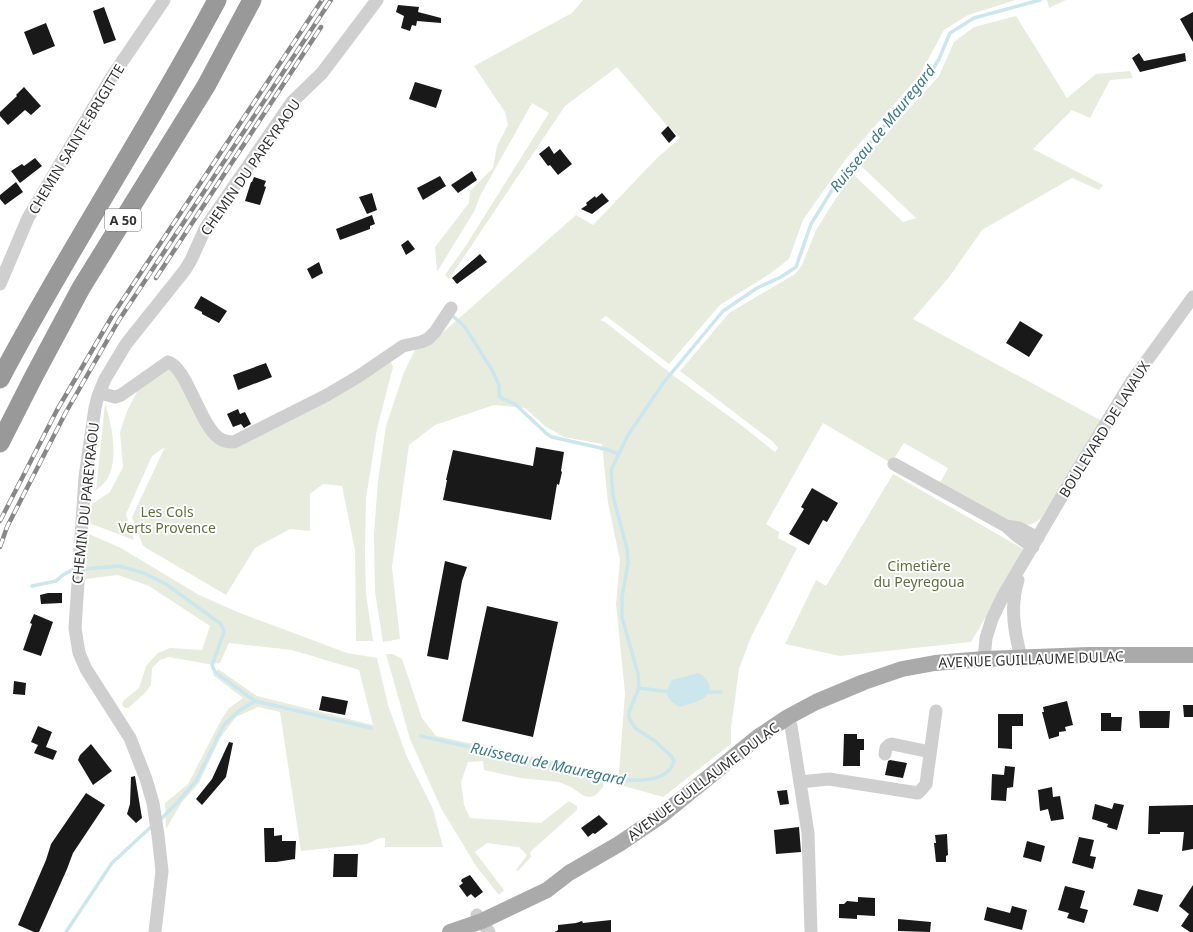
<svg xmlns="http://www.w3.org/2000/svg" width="1193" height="932" font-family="'Noto Sans',sans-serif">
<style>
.green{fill:#e8ecde}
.water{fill:#cbe6ec}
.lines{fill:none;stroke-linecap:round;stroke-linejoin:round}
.stream{stroke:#cbe6ec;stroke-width:3.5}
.building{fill:#191919}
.minor{stroke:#cfcfcf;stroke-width:13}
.major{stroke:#aaa;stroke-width:16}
.highway{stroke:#999;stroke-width:19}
.rail-casing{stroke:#878787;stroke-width:4.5}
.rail{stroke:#fff;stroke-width:3;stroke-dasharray:9;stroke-linecap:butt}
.labels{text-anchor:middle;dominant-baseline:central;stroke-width:4;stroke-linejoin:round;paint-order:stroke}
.shield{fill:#fff;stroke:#707070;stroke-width:1}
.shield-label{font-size:13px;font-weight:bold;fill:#323232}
.street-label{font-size:14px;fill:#323232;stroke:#fff}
.park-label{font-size:14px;fill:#5f703e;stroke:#fff}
.water-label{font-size:15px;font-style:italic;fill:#397a8a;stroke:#fff}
</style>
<rect width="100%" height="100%" fill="#fff"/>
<path class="green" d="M583,0h433l-48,15 -24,15 -25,46 -74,84 -42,60 -14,39 -18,14 -51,32 -51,59 -63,-48 -6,4 5,2 69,54 67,49 34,27 3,-4 -6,-7 -92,-70 49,-58 66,-39 7,-9 14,-35 36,-57 51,49 13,-4 -57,-54 80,-88 15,-34 20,-15 42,-11 51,82 29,-24 34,-3 3,7 -23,2 -20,38 -18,-8 -39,39 70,36 -4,5 -27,-12 -90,52 -32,46 -37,43 189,102 -61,97c-8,7 -14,8 -25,7l-76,-42 8,-15 -44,-25 -13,20 -68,-40 -57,101 13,8 -1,6 19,10 -46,89 -12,32 -8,59v16l-68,53 -46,-13 2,-11 6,-80 -9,-89 4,-44 -12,-57 -6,-59 -38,-7 -19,-11 -20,-18 -31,-3 -59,20 -26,20 -17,122 8,72 -17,3 -8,-50 -1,-58 4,-53 8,-55 18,-54 12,-24 16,-6 144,-127 17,10 64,-67 23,-20 -16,-16 -47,-55 -52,39 -116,173 -4,-4 20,-28 84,-134 -17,-10 -52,93 -5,14 -38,62 -2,-25 34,-44 1,-12 23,-23 4,-22 11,-21 -3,-13 -31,-46 98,-53z
M1047,0h19l-17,8z
M391,362l2,5 -16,62 -11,69 -1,56 1,40 7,47h-17l-1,-91 -13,-64 -19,-2 -13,10v37l-20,-2 -35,19 -29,47 -83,-49 -11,-29 33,-70 -13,9 -26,58 8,26 -45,-17 3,-19 18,-12 13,-25 -3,-35 7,-21 11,-21 30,-23 7,2 46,75z
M105,404c8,24 18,70 -9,86z
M893,474l132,76 -54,92 -131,14 -55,-12 31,-64 10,6z
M89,534l32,14 78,47 41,18 107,40 30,5 11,47 19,52 26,52 10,38h-58v-9h-5l-13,6 -66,7 -21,-139 -22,-5 -22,10 -16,21 -21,45 -17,19 -16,27 -1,-26 23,-19 33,-64 8,-12 14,-10 -30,-23 5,-6 39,27 116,29 -14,-55 -67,-20 -63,-7 -9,20 -12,1 -39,-7 -9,3 -8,8 -1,17 -6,8 -17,15h-3l-3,-3 1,-4 16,-13 7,-22 12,-13 12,-5 32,2 8,-24 -61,-40 -31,-11 -33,4z
M386,654h7l9,5 20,59 14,18 169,36 -2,15 -7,8 -6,2 -6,-1 -13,-9 -12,-5 -39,-4 -36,-8 -1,-9 -15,1 -7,20 3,23 6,13 71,5 28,-22 8,5v4l-47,42 1,5 -13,14 -2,-1 11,-15 -8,-8 -32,-4 -12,9 29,38 -5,5 -23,-29 -35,-58 -31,-69z"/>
<path class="water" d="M698,673c5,2 9,6 11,11 5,16 -19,19 -29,23 -8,-4 -11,-7 -14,-15l6,-12z"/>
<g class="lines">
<path class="stream" d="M454,317l11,10 27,43 7,15v10l2,3 14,6 32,30 5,3 53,12 14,5
M32,586l24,-5 7,-6 9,-5 47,-4 25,7 22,11 55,40 3,8 -12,33 3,7 40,29
M639,688l31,4
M706,692h15
M421,736l196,44c19,0 51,4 57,-19l-3,-5 -16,-15 -20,-13 -6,-10v-6l10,-24 -1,-14 -16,-57v-20l6,-34 -1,-14 -14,-53 -2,-26 17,-35 36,-53 59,-71 34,-23 24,-11 15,-10 15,-43 26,-42 41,-49 52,-59 9,-15 11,-26 24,-15 66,-18
M160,820l16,-16 20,-23 28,-56 16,-15 15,-9 116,27
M66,932l46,-69 41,-38"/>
</g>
<path class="building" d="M398,5l21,2 -1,5 23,6v5l-24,-2 -1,5 -4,-1 -2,6 -9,-3 3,-12 -8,-4z
M104,7l12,33 -12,4 -11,-33z
M1193,12v30l-13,-23z
M46,23l9,23 -22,9 -9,-23z
M1139,53l5,8 41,-8 1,8 -46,11 -8,-14z
M415,82l27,8 -6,18 -27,-9z
M24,87l17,19 -10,9 -6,-5 -17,15 -8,-9v-4l17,-16 -1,-1z
M668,126l8,10 -7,7 -8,-10z
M549,146l5,8 6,-5 12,15 -14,11 -8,-10 -2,1 -9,-12z
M35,158l7,8 -22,17 -9,-12 11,-7 2,2z
M472,171l5,9 -19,13 -7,-8z
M440,176l6,10 -23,14 -6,-12z
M254,177l12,4 -2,5 2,1 -6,18 -15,-4 6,-19h1z
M16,182l7,10 -18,13 -5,-6v-4z
M372,193l5,17 -10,4 -8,-17z
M602,193l7,8 -8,6 -9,7 -11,-5 6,-4 -1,-2 9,-7 1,2z
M372,215l3,9 -5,2v3l-30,11 -4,-11z
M408,240l7,9 -9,6 -5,-10z
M480,254l7,8 -30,22 -5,-6z
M319,262l4,11 -11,6 -5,-10z
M201,296l26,15 -8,12 -17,-9v-2l-8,-4z
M1020,321l23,14 -14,22 -23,-14z
M266,363l6,14 -34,13 -5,-15z
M238,409l2,5 5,-2 6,12 -7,4 -3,-4 -8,3 -6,-13z
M536,447l28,5 -3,19 1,1 -3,13 -2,-1 -6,36 -108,-20 4,-20h-1l7,-30 80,16z
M812,488l26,15 -11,19 -4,-2 -14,25 -20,-11 15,-25 -3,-2z
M445,561l22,6 -5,14 -14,79 -21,-4z
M48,593h14v10l-21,1 -1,-9z
M487,606l71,16 -25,115 -71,-16z
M34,614l19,8 -12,34 -18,-6 9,-26 -2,-1z
M14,681l12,2 -1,12 -12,-1z
M322,696l26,5 -3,14 -26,-5z
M1067,701l6,24 -8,2 1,4 -7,1v4l-10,3 -7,-27h2l-1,-5z
M1183,705h10v12h-9z
M1139,711h31l-1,17h-29z
M1101,713h10v4h11l-1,14h-20z
M998,714h25v12h-11v23l-14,-1z
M38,726l14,6 -6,15 11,4 -4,9 -19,-7 4,-8 -7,-3z
M844,734h13v5h7v11h-4v16h-17z
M229,742l4,1 -7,34 -24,28 -6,-6 16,-20z
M91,744l21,27 -19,14 -15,-25 2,-5z
M890,760l17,3 -4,15 -18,-3 3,-14z
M1005,766l10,1 -2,20 -6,1 -1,13 -15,-1 1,-26 12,1z
M135,776l7,42 -6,5 -9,-9 3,-10 1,-27z
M1052,787l1,10 7,-1 4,23 -13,2 -3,-12 -8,2 -2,-21z
M787,790l2,14 -9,1 -3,-14z
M86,793l19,12 -32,48 -6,16 -28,63h-5l-16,-7 28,-65 5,-16z
M1114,803l10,2 -7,25 -10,-3 1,-3 -16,-5 3,-15 17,5z
M1193,805v44l-11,2 2,-19h-24v2h-12l1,-28z
M599,815l9,9 -13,10 -2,-1 -5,4 -7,-9z
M799,827l2,25 -25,2 -2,-24z
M264,828h10v8l8,-1v6h14l-1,18 -19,3h-11z
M947,834l1,21 -2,1v6h-10l-2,-19h2l-1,-8z
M1079,837l15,3 -4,16 6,1 -3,12 -21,-6z
M1027,841l18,5 -4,16 -18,-5z
M334,854h24l-1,23h-24z
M470,875l13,17 -8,6 -4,-4 -4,3 -8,-11 4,-3 -2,-2 1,-2z
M1193,885v47h-3l-9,-6 8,-12 -10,-8z
M1065,886l20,5 -5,17 8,2 -4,13 -17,-5 2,-5 -11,-3z
M1138,889l25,6 -5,17 -25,-7z
M858,897l17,1v18l-18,-1v4l-18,-1v-14h5l3,-3 11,1z
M1012,906l15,4 -5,20 -38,-10 3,-13 23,6z
M898,919l33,3 -1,10 -32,-1z
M611,920v12h-56l3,-2v-5l18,-2 6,-2 1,2z"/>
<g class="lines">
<path class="minor" d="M0,284l28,-66 83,-140 53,-78
M100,393l15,4 6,-2 47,-33c18,4 32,63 51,76 4,3 10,4 15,4l93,-47 32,-19 44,-30 18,-4 7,-3 7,-7 16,-24
M894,464l112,62
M1033,547l-16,-11 -11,-10 13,2 19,10
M1018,580c-8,26 -4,51 3,77
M984,659l2,-21 6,-19 11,-23 72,-122 57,-93 61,-84
M788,717l3,9 17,107 3,99
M885,754l1,-6 3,-3 3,-1 38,8
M800,782l29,-3 89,14 4,-4 4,-5 10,-73
M477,915l12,17
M155,932l7,-61 -4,-36 -5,-32 -7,-24 -16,-41 -44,-69 -7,-16 -4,-25 10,-151 10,-69 3,-12 7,-17 21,-35 59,-74 6,-10 15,-33 86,-125 30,-29 55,-73"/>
<path class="major" d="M450,932l32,-11 65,-31 22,-17 50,-29 43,-29 96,-78 30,-20 28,-15 48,-20 38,-13 33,-6 49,-4 104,-4h105"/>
<path class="highway" d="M0,379c68,-129 149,-251 217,-379
M0,443l34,-67 47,-88 125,-202 46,-86"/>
<defs>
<path id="rail" d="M156,278l165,-251
M0,521l57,-111 57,-97 208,-313
M0,547l7,-20 59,-115 53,-92 212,-320"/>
</defs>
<use href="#rail" class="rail-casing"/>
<use href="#rail" class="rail"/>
</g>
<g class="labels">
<rect class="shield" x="105" y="209" width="36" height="22" rx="3"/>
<g class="shield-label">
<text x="123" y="220">A 50</text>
</g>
<g class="street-label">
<text transform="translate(76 139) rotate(-59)">CHEMIN SAINTE-BRIGITTE</text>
<text transform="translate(250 167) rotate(-55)">CHEMIN DU PAREYRAOU</text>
<text transform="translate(1104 429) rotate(-58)">BOULEVARD DE LAVAUX</text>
<text transform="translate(85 503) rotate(-84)">CHEMIN DU PAREYRAOU</text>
<text transform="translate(1031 659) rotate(-2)">AVENUE GUILLAUME DULAC</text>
<text transform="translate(703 781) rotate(-37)">AVENUE GUILLAUME DULAC</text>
</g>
<g class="park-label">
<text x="167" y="511">Les Cols<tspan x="167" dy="16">Verts Provence</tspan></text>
<text x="919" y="565">Cimetière<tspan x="919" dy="16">du Peyregoua</tspan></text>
</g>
<g class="water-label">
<text transform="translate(882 128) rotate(-51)">Ruisseau de Mauregard</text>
<text transform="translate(548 763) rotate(12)">Ruisseau de Mauregard</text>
</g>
</g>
</svg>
